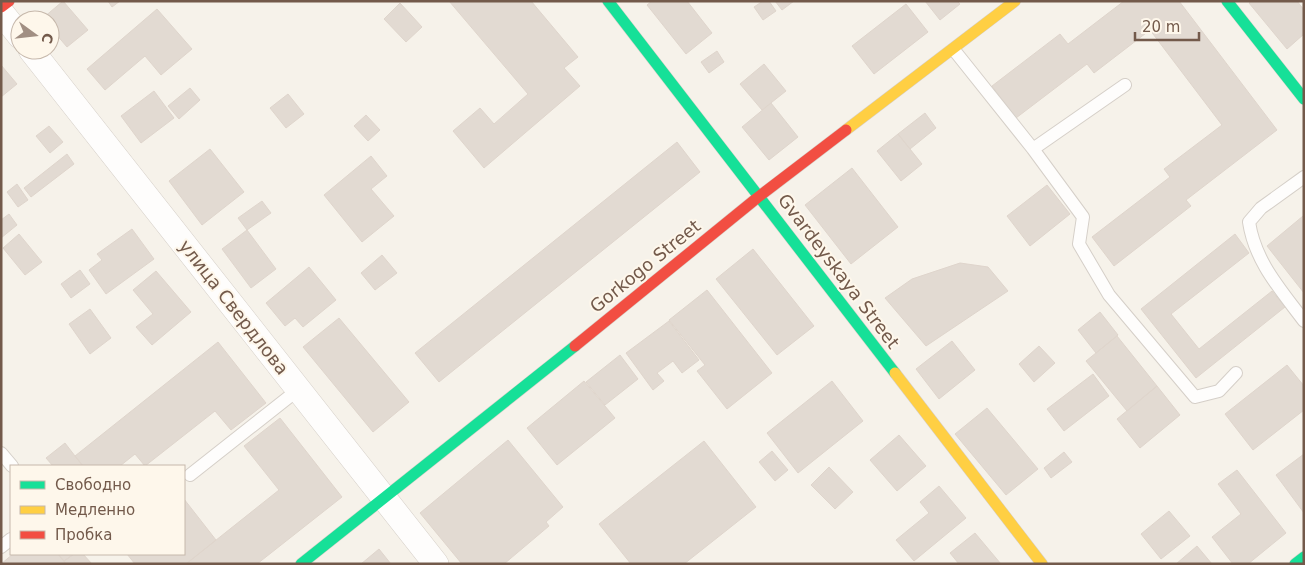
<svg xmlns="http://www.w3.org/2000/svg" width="1305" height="565" font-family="'DejaVu Sans',sans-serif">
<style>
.building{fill:#e2dad2;stroke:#dfd5cc}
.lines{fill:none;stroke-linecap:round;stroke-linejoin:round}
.lane-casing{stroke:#d5cfc8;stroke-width:14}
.street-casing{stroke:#d5cfc8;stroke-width:26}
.fast-casing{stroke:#d6cfc8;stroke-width:12}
.slow-casing{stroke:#d6cfc8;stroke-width:12}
.jam-casing{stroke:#d6cfc8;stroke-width:12}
.lane{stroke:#fefdfc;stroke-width:12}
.street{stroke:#fefdfc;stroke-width:25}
.fast{stroke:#16e098;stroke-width:11}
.slow{stroke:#ffcf43;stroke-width:11}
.jam{stroke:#f24e42;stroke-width:11}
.labels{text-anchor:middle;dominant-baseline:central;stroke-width:4;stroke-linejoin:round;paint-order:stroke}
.street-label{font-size:18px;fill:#735a4b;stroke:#fef7eb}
</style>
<rect width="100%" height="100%" fill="#f6f2ea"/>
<path class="building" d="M63,1l25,29 -21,17 -17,-20v-7l-7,-2z
M108,1h12l-8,6z
M449,1h82l47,56 -14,11 16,18 -96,82 -31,-37 27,-23 14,16 34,-30z
M652,1h35l25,32 -26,21 -39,-49z
M763,1h6l7,10 -13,9 -9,-13z
M775,1h19l-12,9z
M925,1h32l3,3 -20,16z
M1124,1h55l98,129 -91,70 5,6 -77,60 -22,-29 78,-60 -6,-8 58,-44 -72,-95 -56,43 -7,-9 -71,54 -24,-32 68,-52 8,10z
M1252,1h45l7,9v24l-17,15 -38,-46z
M400,3l22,24 -16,15 -22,-23z
M906,4l22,28 -54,42 -22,-28z
M157,9l35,40 -31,26 -16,-19 -40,34 -18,-21z
M717,51l7,11 -15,11 -8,-11z
M764,64l22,27 -24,19 -22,-26z
M1,65l16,19 -16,13z
M190,88l10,12 -21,19 -11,-13z
M154,91l20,27 -33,25 -20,-27z
M288,94l16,20 -18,14 -16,-20z
M771,103l27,34 -29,23 -27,-33z
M925,113l11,15 -26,21 -12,-15z
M366,115l14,15 -12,11 -14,-15z
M49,126l14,16 -13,11 -14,-17z
M898,134l24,30 -21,17 -24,-30z
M677,142l23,30 -261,210 -24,-29z
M210,149l34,43 -42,33 -33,-44z
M67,154l7,10 -43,33 -7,-9z
M371,156l16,20 -16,13 23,27 -32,26 -38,-47z
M852,168l46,59 -47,37 -46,-59z
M17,184l11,16 -10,7 -11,-15z
M1047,185l23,29 -40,32 -23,-30z
M262,201l9,12 -24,17 -9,-12z
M9,214l8,11 -16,13v-18z
M1303,216l1,1v76l-37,-47z
M132,229l22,30 -48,35 -17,-24 13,-10 -5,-6z
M247,230l29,39 -25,19 -29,-39z
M19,234l23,28 -17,13 -22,-27z
M1235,234l14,19 -78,61 28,35 73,-58 13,16 -89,71 -55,-69z
M753,249l61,77 -37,29 -61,-76z
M382,255l15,18 -22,17 -14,-17z
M960,263l28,4 20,24 -82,55 -41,-48 27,-19z
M309,267l27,33 -33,27 -8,-9 -10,8 -19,-23z
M80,270l10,14 -19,14 -10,-14z
M156,271l35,41 -39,33 -16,-18 17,-13 -20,-24z
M707,290l65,83 -45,36 -30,-38 8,-6 -36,-45z
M90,309l21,29 -21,16 -21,-30z
M1100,312l18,23 -22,18 -18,-23z
M339,318l70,84 -36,30 -70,-85z
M669,321l30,39 -17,13 -9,-12 -16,12 7,8 -11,9 -27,-37z
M1117,336l40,50 -30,25 -41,-50z
M952,341l23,29 -36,29 -23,-30z
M218,342l48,61 -35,27 -16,-19 -70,55 -10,-12 -15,12h-37l-8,-10z
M1039,346l16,17 -21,19 -15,-18z
M620,355l18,24 -33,26 -19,-23z
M1287,365l17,21v24l-51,40 -28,-36z
M1093,374l16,22 -45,35 -17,-22z
M584,381l31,37 -58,47 -30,-37z
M832,381l31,40 -65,52 -31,-40z
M1157,386l23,29 -40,33 -23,-29z
M987,408l51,61 -32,26 -51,-61z
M280,418l62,79 -85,67h-71l93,-74 -35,-44z
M899,435l27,31 -29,25 -27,-31z
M508,440l55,67 -17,15 3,4 -45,38h-42l-42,-51z
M704,441l52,66 -72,57h-53l-32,-40z
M65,443l10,13 8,10h-30l-7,-8z
M772,451l16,19 -13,11 -16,-19z
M1064,452l8,10 -21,16 -7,-10z
M1304,454v59l-28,-38z
M829,467l24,25 -18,17 -24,-24z
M1237,470l49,63 -38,31h-15l-21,-27 29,-23 -23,-30z
M939,486l27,32 -52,43 -18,-21 33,-27 -9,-11z
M184,499l32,41 -30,24h-51l-8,-10h57z
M1169,511l21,25 -29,23 -20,-25z
M975,533l26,31h-42l-9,-11z
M1197,546l15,18h-36z
M379,549l12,15h-30z
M13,554h45l8,10h-65z
M58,554h16l-10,7z
M74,554h9l9,10h-26l-2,-3z"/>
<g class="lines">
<defs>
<path id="lane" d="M954,50l79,99 92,-64
M1033,149l50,68 -4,27 30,51 86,102 24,-6 17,-18
M1304,177l-43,31 -12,14c6,40 32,68 55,99
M1,453l11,13
M190,475l109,-86
M1,547l10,-8"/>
<path id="street" d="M1,12l19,24
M31,50l405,514"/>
<path id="fast" d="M608,1l287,372
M1227,1l77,98
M301,564l274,-218
M1295,564l9,-7"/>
<path id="slow" d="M846,130l169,-129
M895,373l147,191"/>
<path id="jam" d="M1,7l8,-6
M575,346l182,-148 89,-68"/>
</defs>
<use href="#lane" class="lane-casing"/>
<use href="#street" class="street-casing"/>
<use href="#fast" class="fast-casing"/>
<use href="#slow" class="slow-casing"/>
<use href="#jam" class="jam-casing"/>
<use href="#lane" class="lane"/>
<use href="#street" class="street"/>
<use href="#fast" class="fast"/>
<use href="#slow" class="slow"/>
<use href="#jam" class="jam"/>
</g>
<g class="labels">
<g class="street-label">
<text transform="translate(645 266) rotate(-39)">Gorkogo Street</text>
<text transform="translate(839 271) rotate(53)">Gvardeyskaya Street</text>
<text transform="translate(234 307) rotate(52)">улица Свердлова</text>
</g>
</g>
<rect width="1305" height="565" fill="none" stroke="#735a4b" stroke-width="5"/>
<rect x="10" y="465" width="175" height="90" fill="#fef7eb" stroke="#c6b8ab"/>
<rect x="20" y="481" width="25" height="8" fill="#16e098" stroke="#c6b8ab"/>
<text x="55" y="490" font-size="15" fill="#735a4b">Свободно</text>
<rect x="20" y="506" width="25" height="8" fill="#ffcf43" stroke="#c6b8ab"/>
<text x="55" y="515" font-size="15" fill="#735a4b">Медленно</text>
<rect x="20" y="531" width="25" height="8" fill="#f24e42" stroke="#c6b8ab"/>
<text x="55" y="540" font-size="15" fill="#735a4b">Пробка</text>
<g transform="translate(35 35) rotate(105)"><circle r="24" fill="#fef7eb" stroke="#c6b8ab"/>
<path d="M0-4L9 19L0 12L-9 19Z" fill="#a18f83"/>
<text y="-8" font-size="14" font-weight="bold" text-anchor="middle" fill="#735a4b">С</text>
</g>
<path d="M1135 32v8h64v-8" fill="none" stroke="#735a4b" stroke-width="2.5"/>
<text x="1142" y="32" font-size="15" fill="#735a4b" stroke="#fef7eb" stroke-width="4" paint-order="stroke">20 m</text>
</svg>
